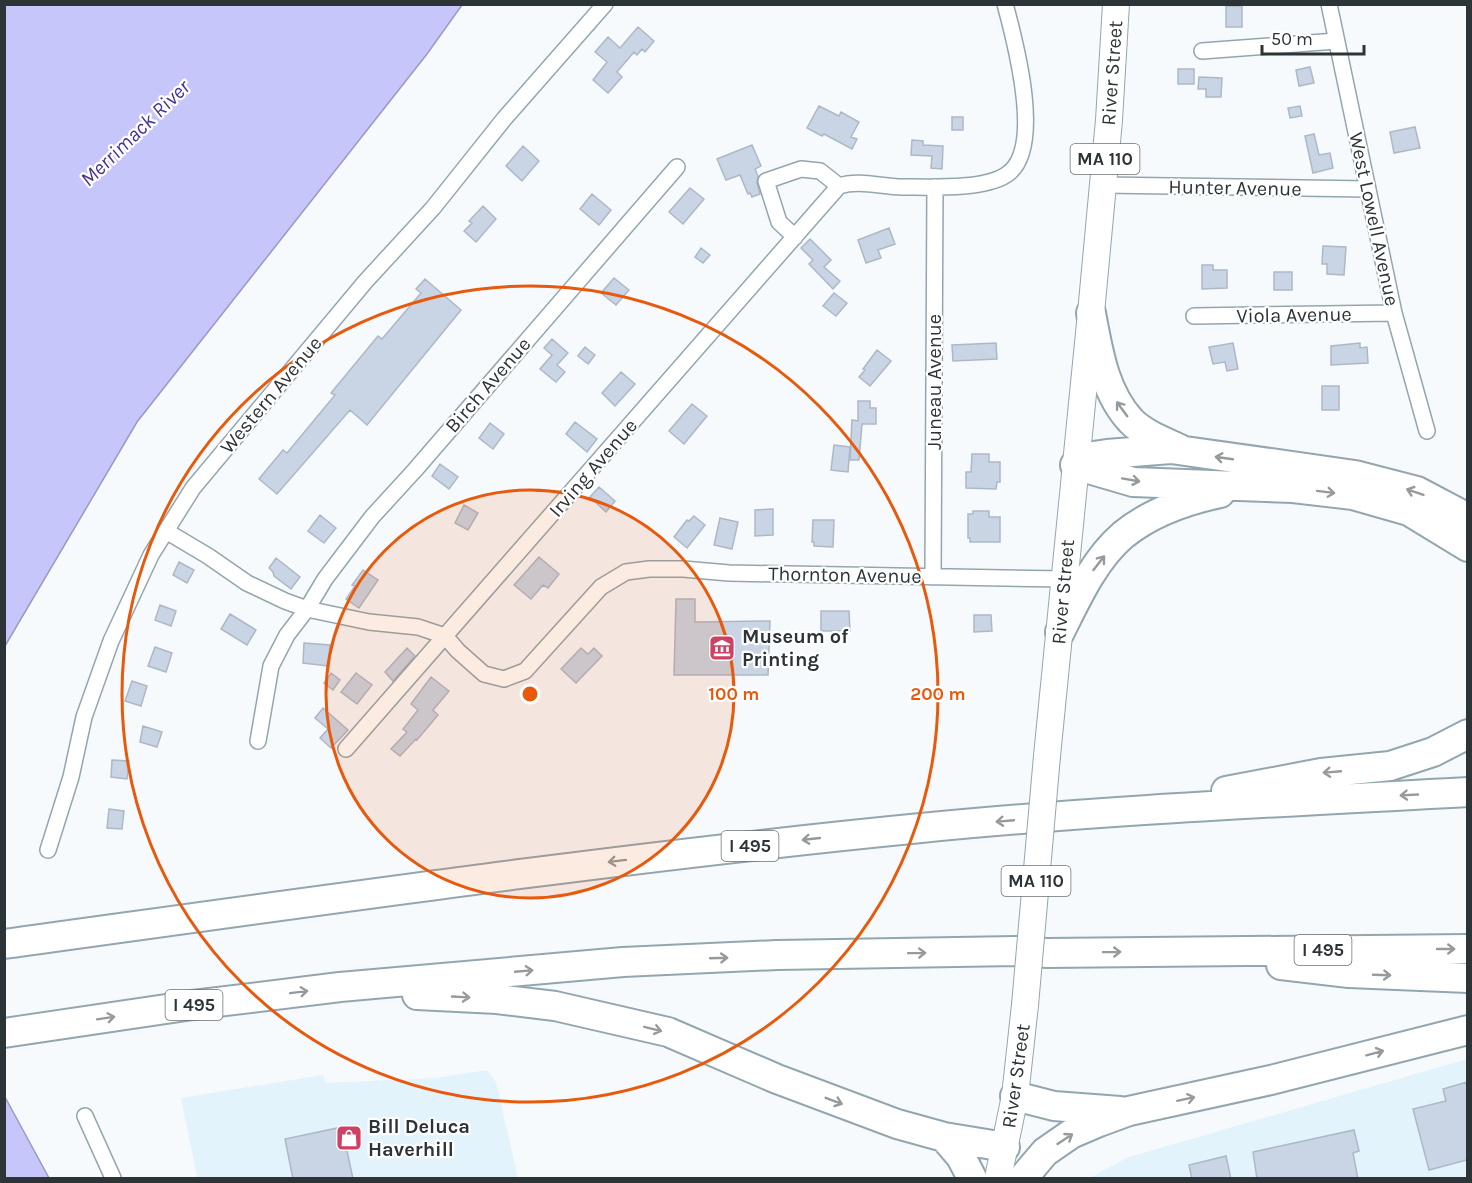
<svg xmlns="http://www.w3.org/2000/svg" width="1472" height="1183" font-family="Karla,sans-serif">
<style>
.built{fill:#e3f3fc}
.water{fill:#c7c6fa;stroke:#999ac0;stroke-width:1.5}
.building{fill:#c9d4e4;stroke:#adb8c7;stroke-width:1.5}
.lines{fill:none;stroke-linecap:round;stroke-linejoin:round}
.street-casing{stroke:#93a6af;stroke-width:18}
.primary-casing{stroke:#93a6af;stroke-width:28}
.highway-casing{stroke:#93a6af;stroke-width:32}
.street{stroke:#fff;stroke-width:15}
.primary{stroke:#fff;stroke-width:26}
.highway{stroke:#fff;stroke-width:28}
.primary-bridge-casing{stroke:#93a6af;stroke-width:28;stroke-linecap:butt}
.primary-bridge{stroke:#fff;stroke-width:26}
.oneway{stroke:#969a9c}
.ring{fill:none;stroke:#e8590c;stroke-width:3}
.labels{text-anchor:middle;dominant-baseline:central;stroke-width:4.5;stroke-linejoin:round;paint-order:stroke}
.shield{fill:#fff;stroke:#6c7174;stroke-width:1.5}
.shield-label{font-size:18px;font-weight:bold;fill:#2d3438}
.street-label{font-size:20px;fill:#2d3438;stroke:#fff}
.poi-label{font-size:20px;font-weight:bold;fill:#2d3438;stroke:#fff;text-anchor:start}
.water-label{font-size:21px;font-style:italic;fill:#453495;stroke:#fff}
.centre{fill:#e8590c;stroke:#fff;stroke-width:3}
.ring-label{font-size:18px;text-anchor:middle;font-weight:bold;fill:#e8590c;stroke:#fff;stroke-width:4.5;stroke-linejoin:round;paint-order:stroke}
</style>
<rect width="100%" height="100%" fill="#f6fafc"/>
<path class="built" d="M1467,1059v119h-377l36,-20z
M487,1070l9,12 22,96h-321l-16,-80 142,-23 2,8 111,-5z"/>
<path class="water" d="M6,5h456l-35,49 -290,368 -132,224 -1,-641z
M5,1097l44,81h-44z"/>
<path class="building" d="M1226,6h16v21h-16z
M638,27l16,14 -9,11 -3,-3 -5,6 -3,-3 -17,20 5,5 -14,16 -15,-13 14,-18 -12,-10 13,-15 12,11z
M1310,67l4,16 -15,3 -3,-16z
M1178,69h16v15h-16z
M1199,77l23,1 -1,19h-15v-8h-8z
M819,106l20,10 2,-4 18,10 -8,15 6,2 -5,10 -28,-15 -2,2 -15,-8z
M1300,106l2,10 -12,2 -2,-10z
M952,117h11v13h-11z
M1415,127l5,21 -26,5 -4,-21z
M1314,134l5,21 11,-2 3,15 -20,5 -8,-37z
M912,140l11,1v4l20,1 -1,23 -11,-1 1,-12 -21,-1z
M752,145l9,21 -6,3 3,7 -1,7 3,11 -8,3 -2,-4 -2,1 -8,-19 -14,5 -9,-21z
M523,146l16,15 -17,20 -16,-15z
M690,188l14,11 -21,25 -14,-12z
M592,194l19,16 -12,15 -19,-16z
M483,206l13,13 -20,23 -12,-11 8,-8 -3,-2z
M889,228l6,16 -17,6 3,8 -15,5 -8,-23z
M810,239l21,21 -7,7 16,14 -7,8 -24,-25 4,-4 -12,-12z
M1323,246l23,1 -2,28 -17,-1v-10h-5z
M701,248l9,7 -7,8 -8,-6z
M1202,265h11v5h14v18l-25,1z
M1274,272h18v18h-18z
M614,278l15,12 -13,15 -15,-12z
M425,279l36,31 -94,115 -17,-15 -73,84 -18,-15 24,-29 4,3 48,-58 -4,-2 47,-57 4,3 39,-46 -5,-4z
M834,293l13,10 -11,13 -13,-10z
M552,339l16,14 -11,12 8,7 -9,10 -16,-13 12,-14 -8,-7z
M996,343l1,16 -44,2 -1,-16z
M1233,343l5,26 -11,2 -2,-9 -12,2 -4,-17z
M1360,343v5l7,-1 1,16 -37,2v-19z
M585,347l10,8 -7,9 -10,-8z
M877,350l14,11 -21,25 -11,-9 6,-7 -2,-1z
M621,372l14,12 -20,22 -13,-13z
M1322,386h17v24h-17z
M858,401h12v7h6v16h-14l-3,36h-9l2,-40 6,1z
M692,404l15,12 -23,28 -15,-13z
M575,422l22,17 -10,13 -21,-18z
M490,423l14,11 -11,15 -14,-11z
M834,445l16,2 -2,25 -17,-2z
M972,454h17v8h11v20h-3l-1,7 -30,-1v-16h5z
M440,464l18,13 -9,12 -17,-13z
M599,487l16,14 -9,11 -16,-15z
M464,505l14,8 -10,17 -13,-7z
M773,509v26l-18,1v-26z
M973,511h16v6h11v25h-30v-4h-2v-24h5z
M320,515l16,13 -12,15 -16,-12z
M694,516l11,9 -18,23 -13,-11 13,-17 2,1z
M720,518l18,4 -6,27 -18,-4z
M813,520h21l-1,27 -19,-1v-4h-2z
M539,557l20,17 -11,14 -5,-3 -12,14 -17,-14z
M276,558l24,19 -9,12 -17,-13 -1,-4 -4,-4z
M179,562l15,8 -7,13 -14,-8z
M363,570l15,10 -19,28 -13,-9 9,-13 -3,-1z
M676,599h19v23l75,-1 -2,54h-94z
M160,605l16,6 -5,15 -16,-6z
M821,611h28l1,20h-29z
M230,614l26,16 -9,15 -26,-16z
M974,615h17l1,16 -18,1z
M304,643l26,2 -2,21 -25,-3z
M155,647l17,6 -6,19 -18,-6z
M407,648l8,8 -22,25 -8,-9z
M581,648l7,6 6,-6 8,8 -26,27 -15,-14z
M331,673l9,7 -7,10 -9,-7z
M356,673l16,12 -15,19 -16,-12z
M431,677l18,14 -16,19 5,5 -21,25 -1,-1 -16,17 -9,-7 16,-17 -4,-3 15,-19 -7,-6z
M132,681l15,5 -6,20 -16,-5z
M323,708l25,22 -17,18 -11,-10 8,-9 -13,-11z
M143,726l19,6 -5,15 -17,-5z
M112,760l17,1 -2,18 -16,-2z
M109,809l15,2 -2,18 -15,-1z
M1467,1082v78l-38,10 -16,-61 33,-8 -3,-12z
M342,1127l11,52h-60l-8,-40z
M1354,1130l5,21 -6,2 5,26h-101l-4,-27z
M1226,1156l5,23h-39l-3,-14z"/>
<g class="lines">
<defs>
<path id="street" d="M1329,4l65,309 33,118
M1202,51l134,-10
M1103,185l265,4
M795,237l-16,-15 -13,-41 35,-12 19,2 19,15
M1194,316l200,-3
M166,531l42,25 39,27 38,18 22,8 62,13 49,5 27,9 13,15 26,23 20,5 21,-8 76,-84 25,-15 23,-3h34l46,4 335,6
M933,577l2,-390
M258,741l13,-75 16,-31 20,-26 18,-30 47,-62 43,-47 262,-303
M346,749l493,-563c20,-7 43,1 63,1 27,0 81,3 104,-12 39,-24 9,-134 -1,-171
M48,850l23,-73 13,-60 27,-76 40,-86 42,-67 172,-206 68,-74 71,-89 101,-115
M85,1116l28,62"/>
<path id="primary" d="M1047,756l44,-443 18,-193 7,-116
M998,1178l17,-82 10,-91"/>
<path id="highway" d="M1091,313c7,37 13,79 40,108 13,13 32,20 49,28
M1075,465l58,17 160,6 60,7 56,16 59,36
M1075,465l18,-9 14,-2 64,-5 184,26 62,16 51,27
M1060,632c17,-34 34,-72 63,-97 27,-22 64,-35 97,-42
M1226,791l95,-18 69,-7 43,-14 35,-18
M4,944c306,-42 611,-86 917,-116 182,-18 365,-26 547,-36
M1281,965l68,8 119,5
M417,995l80,4 58,7 113,26 109,47 120,45 47,13 61,10
M4,1033l189,-28 147,-18 283,-25 154,-7 239,-4 31,2 421,-4
M1015,1096l39,10 66,5
M944,1137l17,20 11,21
M1023,1178l22,-26 26,-18 28,-12 30,-11 142,-31 197,-50"/>
</defs>
<use href="#street" class="street-casing"/>
<use href="#primary" class="primary-casing"/>
<use href="#highway" class="highway-casing"/>
<use href="#street" class="street"/>
<use href="#primary" class="primary"/>
<use href="#highway" class="highway"/>
<defs>
<path id="primary-bridge" d="M1025,1005l22,-249"/>
</defs>
<use href="#primary-bridge" class="primary-bridge-casing"/>
<use href="#primary-bridge" class="primary-bridge"/>
</g>
<defs><path id="oneway-shaft" d="M-6 0H5M1.5-3L5.5 0L1.5 3" fill="none" stroke-width="1.6" stroke-linecap="round" stroke-linejoin="round" transform="scale(1.5)"/></defs>
<g class="oneway">
<use href="#oneway-shaft" transform="translate(1122 409) rotate(-126)"/>
<use href="#oneway-shaft" transform="translate(1224 458) rotate(-172)"/>
<use href="#oneway-shaft" transform="translate(1131 480) rotate(10)"/>
<use href="#oneway-shaft" transform="translate(1326 492) rotate(7)"/>
<use href="#oneway-shaft" transform="translate(1415 492) rotate(-161)"/>
<use href="#oneway-shaft" transform="translate(1099 563) rotate(-52)"/>
<use href="#oneway-shaft" transform="translate(1332 772) rotate(175)"/>
<use href="#oneway-shaft" transform="translate(1409 795) rotate(177)"/>
<use href="#oneway-shaft" transform="translate(1005 821) rotate(175)"/>
<use href="#oneway-shaft" transform="translate(811 839) rotate(174)"/>
<use href="#oneway-shaft" transform="translate(617 861) rotate(173)"/>
<use href="#oneway-shaft" transform="translate(1446 949)"/>
<use href="#oneway-shaft" transform="translate(1112 952) rotate(-1)"/>
<use href="#oneway-shaft" transform="translate(917 953) rotate(-1)"/>
<use href="#oneway-shaft" transform="translate(719 958) rotate(-2)"/>
<use href="#oneway-shaft" transform="translate(524 971) rotate(-5)"/>
<use href="#oneway-shaft" transform="translate(1382 975) rotate(2)"/>
<use href="#oneway-shaft" transform="translate(299 992) rotate(-7)"/>
<use href="#oneway-shaft" transform="translate(461 997) rotate(3)"/>
<use href="#oneway-shaft" transform="translate(106 1018) rotate(-9)"/>
<use href="#oneway-shaft" transform="translate(653 1029) rotate(14)"/>
<use href="#oneway-shaft" transform="translate(1375 1053) rotate(-15)"/>
<use href="#oneway-shaft" transform="translate(1186 1099) rotate(-12)"/>
<use href="#oneway-shaft" transform="translate(834 1101) rotate(21)"/>
<use href="#oneway-shaft" transform="translate(1065 1139) rotate(-33)"/>
</g>
<circle cx="530" cy="694" r="204" fill="#e8590c" fill-opacity=".12"/>
<g class="ring">
<circle cx="530" cy="694" r="204"/>
<circle cx="530" cy="694" r="408"/>
</g>
<defs>
<symbol id="museum-square" viewBox="-11 -11 22 22"><rect x="-9" y="-9" width="18" height="18" rx="4" fill="#cf4064" stroke="#fff"/><path d="M0-6L6-3V-2H-6V-3ZM-5-1h2V3h-2ZM-1-1h2V3h-2ZM3-1h2V3H3ZM-6 4H6V6H-6Z" fill="#fff"/></symbol>
<symbol id="shop-square" viewBox="-11 -11 22 22"><rect x="-9" y="-9" width="18" height="18" rx="4" fill="#cf4064" stroke="#fff"/><path d="M-5-2.5h2.3a2.7 3.5 0 0 1 5.4 0H5L5.5 6h-11ZM-1.5-2.5h3a1.5 2.3 0 0 0-3 0Z" fill="#fff"/></symbol>
</defs>
<g fill-rule="evenodd">
<use href="#museum-square" x="707" y="633" width="30" height="30"/>
<use href="#shop-square" x="334" y="1123" width="30" height="30"/>
</g>
<g class="labels">
<g class="shield">
<rect x="1070.5" y="144" width="69" height="30" rx="4.5"/>
<rect x="721.5" y="831" width="57" height="30" rx="4.5"/>
<rect x="1001.5" y="866" width="69" height="30" rx="4.5"/>
<rect x="1294.5" y="935" width="57" height="30" rx="4.5"/>
<rect x="165.5" y="990" width="57" height="30" rx="4.5"/>
</g>
<g class="shield-label">
<text x="1105" y="159">MA 110</text>
<text x="750" y="846">I 495</text>
<text x="1036" y="881">MA 110</text>
<text x="1323" y="950">I 495</text>
<text x="194" y="1005">I 495</text>
</g>
<g class="street-label">
<text transform="translate(1112 73) rotate(-86)">River Street</text>
<text transform="translate(1235 188) rotate(1)">Hunter Avenue</text>
<text transform="translate(1374 219) rotate(78)">West Lowell Avenue</text>
<text transform="translate(1294 315) rotate(-1)">Viola Avenue</text>
<text transform="translate(934 382) rotate(-90)">Juneau Avenue</text>
<text transform="translate(488 385) rotate(-49)">Birch Avenue</text>
<text transform="translate(271 395) rotate(-50)">Western Avenue</text>
<text transform="translate(593 468) rotate(-49)">Irving Avenue</text>
<text transform="translate(845 575) rotate(1)">Thornton Avenue</text>
<text transform="translate(1063 592) rotate(-85)">River Street</text>
<text transform="translate(1016 1076) rotate(-82)">River Street</text>
</g>
<g class="poi-label">
<text x="742" y="636">Museum of<tspan x="742" dy="23">Printing</tspan></text>
<text x="368" y="1126">Bill Deluca<tspan x="368" dy="23">Haverhill</tspan></text>
</g>
<g class="water-label">
<text transform="translate(135 133) rotate(-44)">Merrimack River</text>
</g>
</g>
<circle cx="530" cy="694" r="9" class="centre"/>
<g class="ring-label">
<text x="734" y="700">100 m</text>
<text x="938" y="700">200 m</text>
</g>
<rect width="1472" height="1183" fill="none" stroke="#2d3438" stroke-width="12"/>
<path d="M1262 45v9h102v-9" fill="none" stroke="#2d3438" stroke-width="3"/>
<text x="1271" y="45" font-size="18" fill="#2d3438" stroke="#ffffff" stroke-width="4.5" paint-order="stroke">50 m</text>
</svg>
